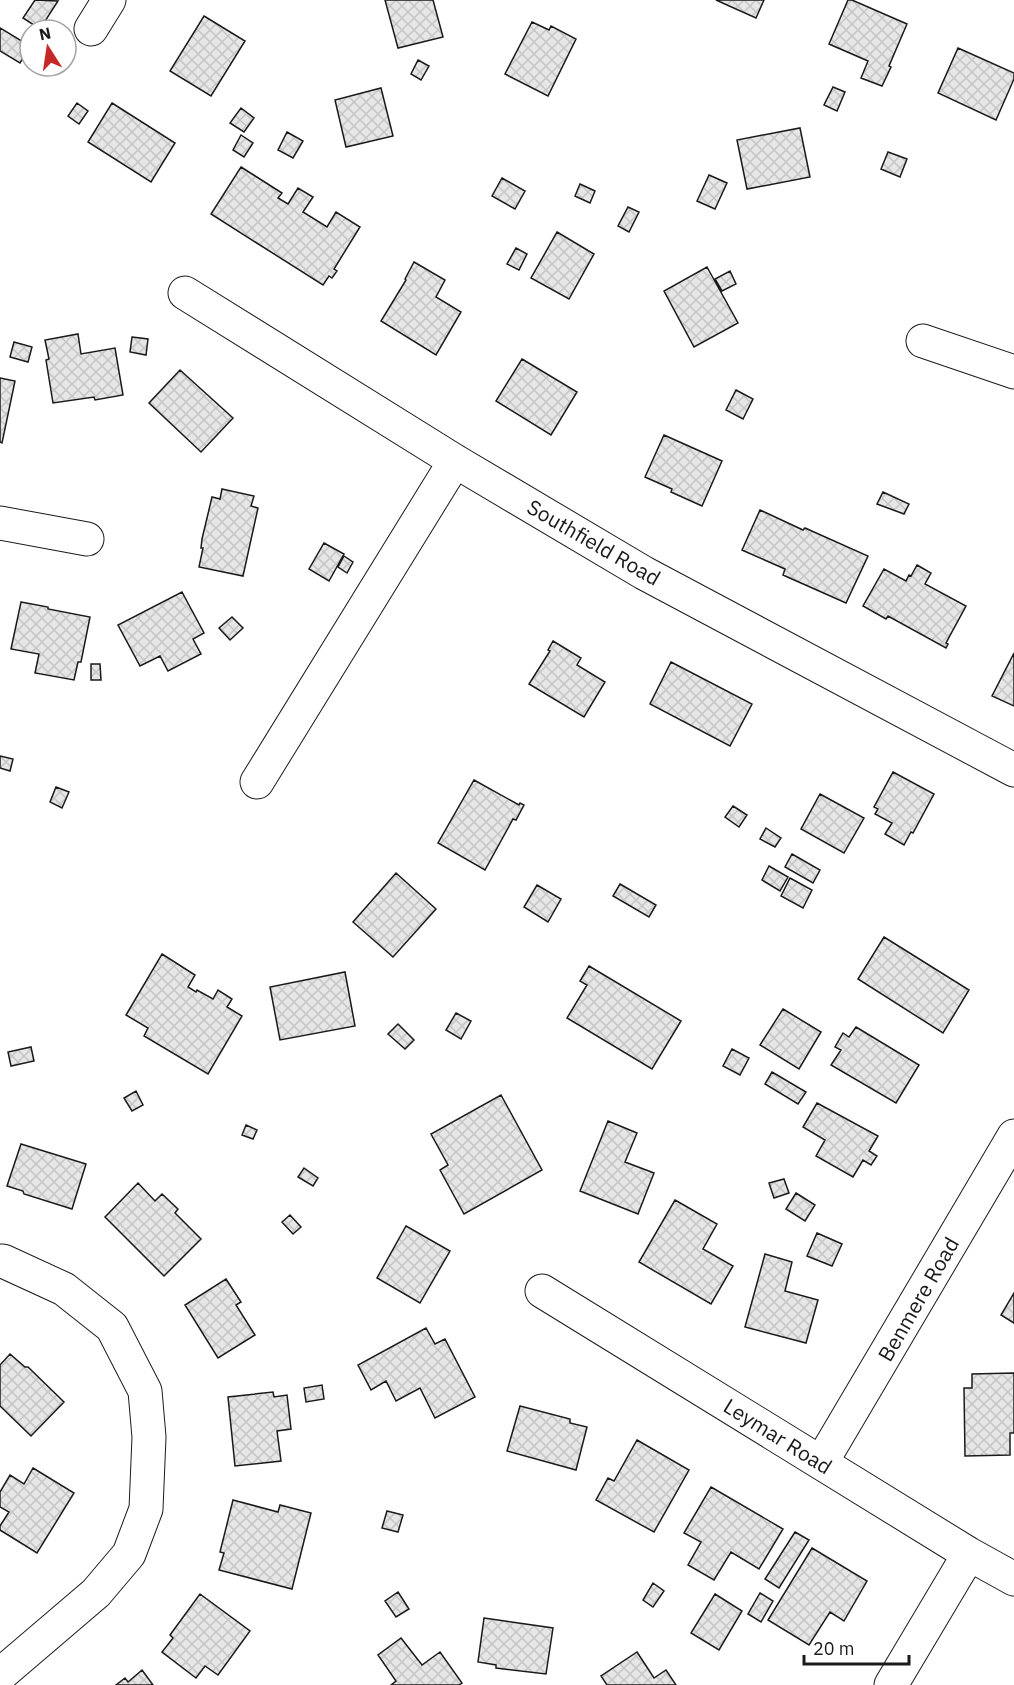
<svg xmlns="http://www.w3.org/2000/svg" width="1014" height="1685" font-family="'IBM Plex Sans',sans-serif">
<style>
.building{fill:url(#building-cross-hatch);stroke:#1a1a1a;stroke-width:1.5}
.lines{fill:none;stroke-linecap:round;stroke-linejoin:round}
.minor-casing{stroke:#1a1a1a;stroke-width:35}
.minor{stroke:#fff;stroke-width:33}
.labels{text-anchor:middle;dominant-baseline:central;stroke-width:4.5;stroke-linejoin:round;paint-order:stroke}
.street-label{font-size:21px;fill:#1a1a1a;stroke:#fff}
</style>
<defs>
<pattern id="building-cross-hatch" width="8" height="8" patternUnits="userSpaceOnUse" patternTransform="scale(1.5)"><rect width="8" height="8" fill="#e6e6e6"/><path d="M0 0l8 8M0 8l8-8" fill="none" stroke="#c5c5c5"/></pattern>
</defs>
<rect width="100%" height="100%" fill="#fff"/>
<path class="building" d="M35,0l23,1 -18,28 -17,-11z
M385,0h48l10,37 -45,11z
M716,0h48l-8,18z
M848,0h4l55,24 -18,42 2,1 -9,19 -21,-8 7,-17 -39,-17z
M204,16l41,25 -34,55 -41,-25z
M532,22l17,8 2,-4 25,13 -28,57 -43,-22z
M0,28l30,18 -10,17 -20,-12z
M958,48l56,25v6l-18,41 -58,-27z
M418,60l11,6 -8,14 -10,-6z
M833,87l12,5 -8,19 -13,-6z
M381,88l12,48 -47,11 -11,-47z
M77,103l11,8 -9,13 -11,-8z
M112,103l63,40 -24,39 -63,-40z
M241,108l13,10 -10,14 -14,-9z
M800,128l10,49 -63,12 -10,-49z
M287,132l16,9 -10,17 -15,-8z
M241,135l12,8 -9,14 -11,-7z
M888,152l19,7 -7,18 -19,-8z
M241,167l41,26 -4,5 10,6 10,-16 15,9 -10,15 24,15 9,-15 24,15 -26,42 3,2 -5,7 -3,-2 -6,9 -112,-71z
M709,175l18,8 -12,26 -18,-8z
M502,178l23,13 -10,18 -23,-13z
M580,184l15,7 -5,12 -15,-7z
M628,207l11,5 -10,20 -11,-6z
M557,232l37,22 -25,45 -38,-21z
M516,248l11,6 -8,16 -12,-6z
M414,262l31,18 -9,17 25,15 -25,43 -55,-34 25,-41 -1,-1z
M707,267l31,56 -44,24 -30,-56z
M730,271l6,13 -14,7 -7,-12z
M78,334l3,20 34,-6 8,47 -28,5 -1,-3 -41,6 -7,-43 3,-1 -4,-19z
M132,337l16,2 -2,16 -16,-3z
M14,342l18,5 -4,15 -18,-5z
M522,359l55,33 -26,43 -55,-34z
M180,370l53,48 -32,34 -52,-49z
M0,378l15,3 -13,62 -2,-1z
M736,390l17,9 -10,20 -17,-9z
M664,435l58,26 -20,45 -31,-14 1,-3 -27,-12z
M222,489l32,7 -3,10 7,2 -15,68 -44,-9 4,-19h-2l1,-9 10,-42 8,2z
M883,492l26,12 -5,10 -27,-10z
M760,510l43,20 2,-2 63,28 -22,47 -63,-28 2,-6 -43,-19z
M324,543l20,11 -15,27 -20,-12z
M344,556l9,6 -6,11 -9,-6z
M917,565l14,8 -6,11 41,22 -20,37 2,1 -2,4 -58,-32 -2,3 -23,-13 21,-37 22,12 3,-6 2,1z
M182,592l22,41 -11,6 8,15 -33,17 -8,-15 -20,10 -22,-41z
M21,602l27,5v2l42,8 -9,45h-3l-4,18 -39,-7 4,-19 -28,-5z
M232,617l11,11 -13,12 -11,-12z
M553,641l28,17 -4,7 28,17 -21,35 -55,-33 21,-33 -2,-1z
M1014,653v53l-22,-10z
M671,662l81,42 -22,42 -80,-42z
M91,664h9l1,16h-10z
M0,756l13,3 -3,12 -10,-3z
M893,772l41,22 -21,39 -2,-1 -7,13 -19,-11 7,-11 -17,-9 3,-5 -4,-2z
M474,780l45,25 1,-2 4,2 -8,15 -3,-1 -28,51 -47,-27z
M56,787l13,5 -7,16 -12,-6z
M820,794l44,24 -20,35 -43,-24z
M733,806l14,9 -8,12 -14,-10z
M766,828l15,10 -6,9 -15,-8z
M792,854l28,16 -7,13 -28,-16z
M769,866l19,11 -8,14 -18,-11z
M396,873l40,36 -43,48 -40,-35z
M790,878l22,12 -9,18 -22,-12z
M620,884l36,21 -7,12 -36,-21z
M537,885l24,14 -13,23 -24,-15z
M884,937l85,53 -26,43 -85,-54z
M162,954l33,21 -7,12 8,5 1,-2 16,9 5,-9 14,9 -5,8 15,9 -34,58 -64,-38 4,-8 -22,-13z
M589,966l92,55 -29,48 -85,-51 20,-33 -7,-4z
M345,972l10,54 -75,14 -10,-53z
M783,1009l38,23 -22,37 -39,-24z
M456,1013l15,8 -10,18 -15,-9z
M398,1024l16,16 -9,9 -17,-15z
M856,1027l63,38 -23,38 -65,-38 10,-15 -6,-3 8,-14 6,4z
M31,1047l3,14 -23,5 -3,-14z
M732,1049l17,9 -9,17 -17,-9z
M772,1072l34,20 -8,12 -33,-20z
M136,1091l7,14 -11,6 -8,-13z
M501,1095l41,75 -78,44 -24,-44 8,-5 -17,-31z
M817,1103l61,33 -9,15 8,5 -6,9 -8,-5 -10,17 -37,-21 9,-16 -22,-13z
M608,1121l29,12 -12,29 29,11 -16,41 -58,-23z
M246,1125l11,5 -4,9 -11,-4z
M21,1144l65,20 -14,45 -48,-15 -1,-3 -16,-5z
M304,1168l14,10 -5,8 -15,-9z
M784,1179l5,14 -15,5 -5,-15z
M138,1183l17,18 7,-7 16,15 -3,4 26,26 -37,37 -59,-59z
M796,1193l19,12 -10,16 -19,-12z
M675,1200l42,24 -14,25 30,17 -22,38 -72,-42z
M290,1215l11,12 -8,7 -11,-12z
M406,1226l44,25 -30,52 -43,-25z
M817,1233l25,11 -10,22 -25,-10z
M765,1254l27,8 -7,29 33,9 -12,43 -61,-16z
M226,1279l15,23 -5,3 19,30 -37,23 -33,-53z
M1014,1293v30l-13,-8z
M426,1328l9,16 10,-5 30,58 -40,21 -15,-30 -24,13 -10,-20 -15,9 -13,-25z
M10,1354l15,13h3l36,35 -33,34 -31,-30v-41z
M1014,1373v60h-4v22l-45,1 -1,-68h8v-14z
M322,1385l2,14 -18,3 -2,-14z
M273,1392l1,5 13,-2 4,34 -14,2 4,30 -46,5 -7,-69z
M520,1406l50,13v4l17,4 -11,43 -69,-19z
M637,1440l52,30 -35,62 -58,-32 12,-22 6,3z
M33,1468l41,25 -37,60 -37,-23v-4l9,-14 -9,-5v-15l10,-17 14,9z
M711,1487l72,42 -24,40 -28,-17 -17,28 -26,-15 13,-23 -17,-9z
M233,1500l45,12 2,-7 31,8 -19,76 -73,-19 5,-17 -4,-1z
M387,1511l16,4 -5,17 -16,-4z
M795,1532l14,8 -30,48 -14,-9z
M812,1548l55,33 -23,40 -14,-9 -21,33 -41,-25z
M653,1583l11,8 -11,16 -10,-7z
M398,1592l11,17 -13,8 -11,-16z
M760,1593l13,8 -12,21 -13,-8z
M200,1594l50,37 -32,44 -13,-9 -9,12 -34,-26 11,-14 -3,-3z
M715,1594l27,17 -23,39 -28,-17z
M484,1618l69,10 -7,46 -50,-6v-3l-18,-3z
M401,1638l21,27 18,-13 22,31 -3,2h-68l5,-4 -18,-26z
M637,1652l17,26 12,-8 10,15h-69l-6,-9z
M142,1670l11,15h-37l9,-7 3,4z"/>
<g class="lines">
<defs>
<path id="minor" d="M91,29l18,-29
M185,293l270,168 189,112 370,197
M923,341l91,31
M0,523l87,16
M257,782l198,-321
M0,1261h3l61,28 48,38 33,64 4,46 -3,72 -17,45 -33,39 -96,82
M542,1291l427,263 45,25
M821,1463l193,-327
M891,1685l78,-131"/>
</defs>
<use href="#minor" class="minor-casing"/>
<use href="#minor" class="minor"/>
</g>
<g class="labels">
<g class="street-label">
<text transform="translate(594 542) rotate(30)">Southfield Road</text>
<text transform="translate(918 1299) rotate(-60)">Benmere Road</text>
<text transform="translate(778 1436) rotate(32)">Leymar Road</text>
</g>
</g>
<g transform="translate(48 48) rotate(348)"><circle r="28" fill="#ffffff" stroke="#a3a3a3" stroke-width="1.5"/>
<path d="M0-4.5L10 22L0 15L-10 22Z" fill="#c62828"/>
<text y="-9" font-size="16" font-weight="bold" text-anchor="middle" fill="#1a1a1a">N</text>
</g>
<path d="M804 1655v9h105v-9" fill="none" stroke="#1a1a1a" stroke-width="3"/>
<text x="813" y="1655" font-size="18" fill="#1a1a1a" stroke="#ffffff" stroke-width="4.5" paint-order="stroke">20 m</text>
</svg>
